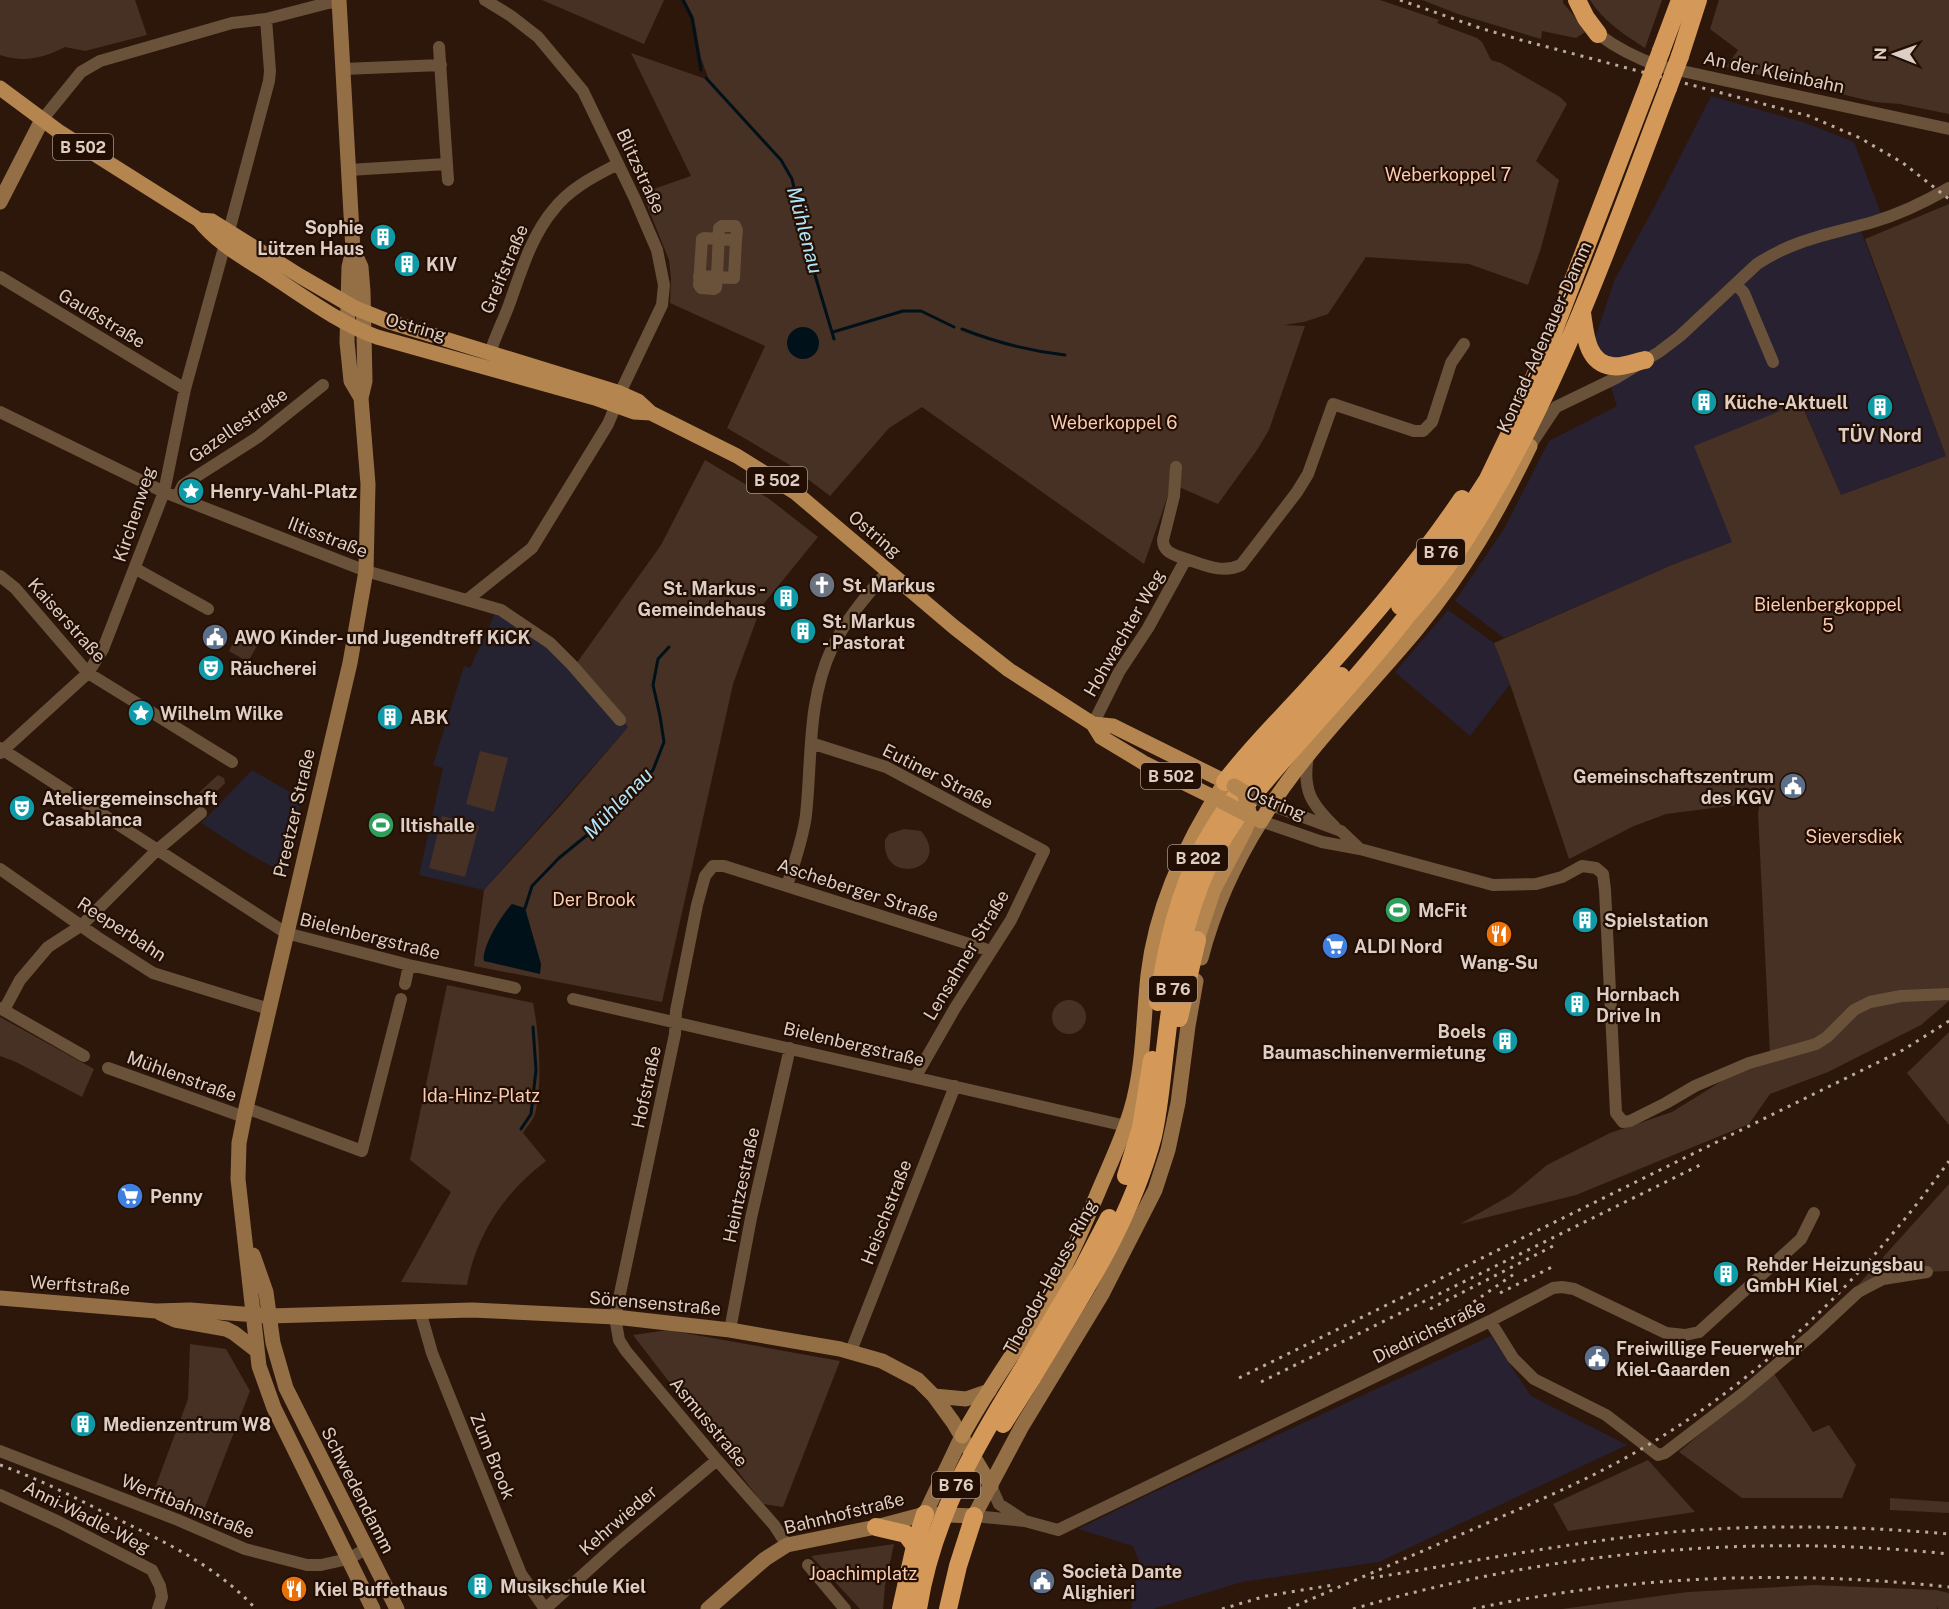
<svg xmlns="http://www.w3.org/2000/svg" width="1949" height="1609" font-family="'Public Sans',sans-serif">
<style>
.industrial{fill:#272131}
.education{fill:#252232}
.green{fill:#473124}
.water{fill:#00111a}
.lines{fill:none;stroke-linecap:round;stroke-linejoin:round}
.stream{stroke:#00111a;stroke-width:3}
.street{stroke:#695239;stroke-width:12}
.secondary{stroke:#946f46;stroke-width:15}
.primary{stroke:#b58550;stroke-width:15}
.highway{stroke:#d49958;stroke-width:18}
.rail{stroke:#bbaaa1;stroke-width:3;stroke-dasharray:3 6;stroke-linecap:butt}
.street-bridge{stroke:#695239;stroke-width:12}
.primary-bridge{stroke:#b58550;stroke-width:15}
.highway-bridge{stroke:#d49958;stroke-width:18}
.labels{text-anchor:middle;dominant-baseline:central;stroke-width:4.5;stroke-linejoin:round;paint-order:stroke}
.shield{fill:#230e03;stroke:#a5948b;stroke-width:1.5}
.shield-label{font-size:16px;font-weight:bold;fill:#ddcec5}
.street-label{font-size:18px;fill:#ddcec5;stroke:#230e03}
.park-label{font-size:18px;fill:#faccb3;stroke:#230e03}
.poi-label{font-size:18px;font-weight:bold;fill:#ddcec5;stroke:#230e03;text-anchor:start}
.water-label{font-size:20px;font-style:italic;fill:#afe5fb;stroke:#230e03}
</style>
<rect width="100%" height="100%" fill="#2d170b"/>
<path class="industrial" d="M1711,96l92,26 51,20 29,77 -24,7 87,230 -105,39 -42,-98 -19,14 -48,131 -60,23 -168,73 -49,-37 49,-72 45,-88 68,-35 -22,-68 19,-57 44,-81z
M1448,610l46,33 16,41 -40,52 -75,-64z
M1491,1336l40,60 96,49 -248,117 -137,20 -89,27h-22l8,-48 -6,-15 -55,-17 76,-37z"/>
<path class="education" d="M496,611l80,53 52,63 -144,163 -65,-15 24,-107 -10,-3 31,-99 6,2z
M252,770l50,29 -17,75 -41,-23 -43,-28z"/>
<path class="green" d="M0,0h135l12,35 -62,16 -20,-4c-22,11 -40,16 -65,8z
M542,0h122l-20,44z
M685,0h695l59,20 -2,3 40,15 5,4 9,18 10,3 59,34 7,7 -31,57 23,19 -18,68 -13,37 -59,-21 -103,-7 -38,57 -24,8 -20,3 21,1 -36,104 -12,20 -39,54 -46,-20 -28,80 -222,-157 -33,21 -59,68 -42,-32 -61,-36 38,-82 -95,-43 1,-24 -2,-19 -27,-67 49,-17 -60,-123 78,27 -8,-22 -7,-40z
M1422,0h141v3l24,28 -11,7 -34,-7 -1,8 -83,-25z
M1590,0h72l-17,48c-20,-13 -42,-27 -55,-48z
M1719,0h230v114l-49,-10 -25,-2 -149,-35 12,-17 -28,-21z
M1949,204v797l-28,24 -93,47 -58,22 -21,30 -173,71 -116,29 51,-29 36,-30 63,-32 62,-21 87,-54 11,-4 -12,-241 2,-11 -94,12 -32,12 -65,33 -59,-175 -16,-41 178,-78 60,-23 -38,-96 86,-35 -2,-6 20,-9 43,99 105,-39 -81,-217z
M705,460l63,38 50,39 -57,70 -28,77 -71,318 -188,-36 10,-76 77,-85 67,-78 -52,-63 85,-119z
M237,635l20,11 -9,16 -19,-11z
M480,751l28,7 -14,54 -28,-8z
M218,775l6,3 1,5 -21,21 -10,-7z
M442,816l37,10 -14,51 -36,-9z
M904,829l17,2c33,39 -40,57 -36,9l4,-6z
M447,985l86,18c6,29 10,81 2,111 -2,7 -9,13 -12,19l23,28c-40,30 -70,73 -79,124l-66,-3 50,-90 -41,-32z
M1052 1017a17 17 0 1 1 34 0a17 17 0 1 1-34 0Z
M0,1017l94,52 -12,28 -66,-35 -16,-6z
M1949,1032v93l-42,-52z
M1949,1184v87l-26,1 -65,13z
M668,1330l172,31 -57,146 -20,-3 -130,-169z
M190,1344l36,5 24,42 -48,124 -50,-19 36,-97z
M1773,1372l40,60 16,-7 27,40 -14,33h-100l-63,-46z
M1648,1460l47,52 -127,19 -15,-27z
M1890,1498l59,4v11l-59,-3z
M894,1544l-9,42 -2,23h-23l-49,-53z
M1814,1585l122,5 13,3v16h-11l-1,-4v4h-375l126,-17z"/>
<path class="water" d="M787 343a16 16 0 1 1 32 0a16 16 0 1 1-32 0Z
M512,904l13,4 16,56 -1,10 -56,-13c-3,-13 18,-47 28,-57z"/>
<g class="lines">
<path class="stream" d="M683,0l9,18 9,52
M706,78l75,82 11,19 20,86 22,74
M962,329c33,13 68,22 103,26
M833,332l70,-21h18l33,16
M525,908l7,-22 27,-28 49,-40 45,-48 11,-28 -4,-26 -7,-31 5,-26 11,-12
M521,1129l10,-15 5,-44 -3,-43"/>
<path class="street" d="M485,0l26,16 27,21 45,54 52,108 22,51 7,35 -2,20 -42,88
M1598,34c20,15 38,24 61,32l290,63
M439,47l9,133
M343,69l98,-4
M42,120l39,-48 19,-11 132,-38 34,-4 62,-16 11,-1
M349,170l97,-6
M229,231l40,-150 1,-10 -4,-52
M699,276l35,2 2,-38 -32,-2 -2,1c-1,15 -2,31 -3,46l2,3 13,1 2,-1c2,-20 2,-40 3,-60l3,-2h13l2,4 -1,10
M0,277l185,112
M1736,284l8,9 29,69
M490,353c5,-16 13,-32 19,-48 12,-33 22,-69 45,-96 16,-21 41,-33 64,-45
M0,412l164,80 202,79 135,39 49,33 22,22 48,55
M1530,446l26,-39 62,-30 41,-25 21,-16 77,-72c38,-25 74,-30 116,-42 27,-8 52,-20 76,-34
M1176,467l-2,29 -11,44c0,13 12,15 23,19
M177,497l6,-12 75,-48 65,-52
M136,569l72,40
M0,576l15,12 73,85 144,89
M467,600l65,-52 76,-124 8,-19
M1093,724l26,-52 29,-44 38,-69c19,6 36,15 55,6l56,-73 11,-18 25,-70 81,27h9l9,-9 19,-59 13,-19
M811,743l75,24 158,84 -33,69 -56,88 -39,68
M0,748l286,185 123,32 106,23
M0,753l88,-80 15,-24 61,-157 21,-103 40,-145
M1308,756c-6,34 3,48 27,71
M1266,803l75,28 19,18
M1261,821l61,21 38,7 133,36 43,-1 26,-7 20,-11 14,2 7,6 2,16 11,223 7,9 7,-1 36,-18 29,-17 54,-23 67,-19 11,-7 27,-27 16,-8 31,-6 48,-2
M0,869l97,68 56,36 116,36
M787,886c7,-23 16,-47 19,-71 6,-56 1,-114 26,-167 14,-29 35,-53 56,-77
M405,984l4,-19
M573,999l553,127
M0,1008l84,48
M4,1010l16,-30 28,-33 34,-22 75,-75 44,-37
M108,1068l136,49
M246,1108l116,43 39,-152
M420,1311l12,42 89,221 24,35 71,-64 101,-85
M1490,1321l23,37 21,21 72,36 52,40 7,-2 77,-59 71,-60 45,-42 25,-13 44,-7
M730,1330l21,-112 39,-170
M851,1351l104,-265
M0,1451l178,69 67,29 62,16h14l27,-6 18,-10
M991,1486l8,18 23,15
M0,1495l59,27 93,48 8,16 2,11 -4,12
M974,1516l51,5 33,9 432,-209 63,-33 9,-1 12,2 92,44 19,2 14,-3 102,-93 13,-26
M787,1545l-13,-20 -57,-65 -91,-109 -7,-11 -4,-23 60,-283 1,-23 21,-106 8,-29 8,-10h11l267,85
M808,1565l37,44"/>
<path class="secondary" d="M339,0l14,250 -4,17 -2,75 4,39 10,17
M0,202l42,-82
M353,250l8,17 2,24 2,90 -4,17 7,86 -2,87 -16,92 -104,445 -7,35 -1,36 21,187 15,42 99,201
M1201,958c13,-50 33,-94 60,-137
M253,1255l13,37 7,51 13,45 111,221
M0,1298l156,13 34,-1 79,6 203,-6 143,7 115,13 110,19 42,12 36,19 16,16 19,26 38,64
M160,1313l15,7 51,9 8,4 22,17
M934,1396l32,3 23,-8
M925,1514l37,-78
M708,1609l57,-50 22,-14 89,-18 49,-13 49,2 48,-90 80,-132 53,-104 13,-40 10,-47 10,-77 8,-45"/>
<path class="primary" d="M0,88l58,43 141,89c18,24 49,40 73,56 34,22 67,47 105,61l218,61 39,14 17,1
M199,220l13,1 88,55 55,32 35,14 230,71 18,8 13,12 86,43 59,37 158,134 55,43 84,54 20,2 121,60
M1093,724l8,13 43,26 79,39
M1197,940l17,-51 31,-59 5,-14 11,5c43,-71 104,-129 156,-192 48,-59 80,-115 113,-183
M962,1436c25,-47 57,-89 84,-135 21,-35 37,-73 53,-111 11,-26 24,-53 32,-80 13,-44 12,-90 17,-135 8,-70 39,-135 77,-193"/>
<path class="highway" d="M1577,0l9,18 12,16
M1661,51l19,-51
M1680,56l18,-56
M1582,313c3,19 4,50 30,53 9,2 23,-4 33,-6
M1400,606l36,-46 52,-81 25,-52 36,-84 100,-260
M1225,782c28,-37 61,-68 91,-102 51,-57 103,-117 146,-181
M1158,1002c8,-53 20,-109 46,-157 35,-64 88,-116 137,-169
M1179,1018l18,-78
M1126,1176l15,-48 11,-68
M1021,1372l62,-104 26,-50
M1032,1378c46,-77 98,-154 121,-242 7,-31 9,-63 13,-94 7,-61 17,-123 43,-178 24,-50 60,-88 96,-129 36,-40 72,-81 105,-123 13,-15 26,-30 37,-46 101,-145 159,-315 221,-478
M876,1527l30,7 9,12
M901,1609l14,-63 10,-32
M948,1609l10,-43 16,-50"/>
<path class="rail" d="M1400,0l80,28 41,12 288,76 51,22 43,25 46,36
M1500,1293l54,-27
M1430,1309l127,-65
M1443,1321l19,-11 52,-36
M1239,1378l664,-328 46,-29
M1261,1382l441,-218
M0,1465c39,14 76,33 113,52 54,26 102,48 143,92
M1371,1578c100,-16 200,-36 301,-46 92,-8 185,-6 277,2
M1222,1609l44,-13 67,-11
M1288,1609c63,-27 125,-54 188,-81 54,-24 108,-46 160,-76 124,-71 230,-175 313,-291
M1353,1609c194,-57 395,-76 596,-55
M1473,1609c157,-34 317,-39 476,-22"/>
<path class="street-bridge" d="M1244,792l18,9"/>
<path class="primary-bridge" d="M1234,786l10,6 6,24
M1223,802l27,14"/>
<path class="highway-bridge" d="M1649,83l12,-32
M1668,88l12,-32
M1003,1424l29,-46
M918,1609c14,-90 56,-161 103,-237"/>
</g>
<defs>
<symbol id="building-disc" viewBox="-11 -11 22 22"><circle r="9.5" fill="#0f9aa8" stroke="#230e03"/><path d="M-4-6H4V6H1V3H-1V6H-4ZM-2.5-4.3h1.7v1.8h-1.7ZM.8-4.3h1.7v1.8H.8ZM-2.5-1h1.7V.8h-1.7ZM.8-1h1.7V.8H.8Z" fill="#fff"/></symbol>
<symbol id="sight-disc" viewBox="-11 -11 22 22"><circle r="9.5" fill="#0f9aa8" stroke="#230e03"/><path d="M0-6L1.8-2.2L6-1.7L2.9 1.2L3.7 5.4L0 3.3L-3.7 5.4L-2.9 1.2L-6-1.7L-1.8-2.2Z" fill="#fff"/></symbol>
<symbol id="church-disc" viewBox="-11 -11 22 22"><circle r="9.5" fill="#6b7280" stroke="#230e03"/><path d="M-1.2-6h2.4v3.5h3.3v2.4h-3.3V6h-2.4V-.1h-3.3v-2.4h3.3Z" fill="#fff"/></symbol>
<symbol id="civic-disc" viewBox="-11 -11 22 22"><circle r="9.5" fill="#5c6f8a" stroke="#230e03"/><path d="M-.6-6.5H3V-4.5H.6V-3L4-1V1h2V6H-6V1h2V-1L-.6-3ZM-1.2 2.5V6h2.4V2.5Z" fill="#fff"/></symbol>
<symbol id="theatre-disc" viewBox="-11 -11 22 22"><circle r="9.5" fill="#0f9aa8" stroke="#230e03"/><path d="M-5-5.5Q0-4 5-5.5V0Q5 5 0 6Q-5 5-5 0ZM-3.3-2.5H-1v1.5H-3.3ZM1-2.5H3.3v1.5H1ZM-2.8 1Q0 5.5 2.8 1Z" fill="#fff"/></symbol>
<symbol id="stadium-disc" viewBox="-11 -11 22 22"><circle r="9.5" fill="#2e9e5b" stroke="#230e03"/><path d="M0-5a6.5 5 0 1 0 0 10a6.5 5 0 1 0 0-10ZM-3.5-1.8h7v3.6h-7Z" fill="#fff"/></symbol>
<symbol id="restaurant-disc" viewBox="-11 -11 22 22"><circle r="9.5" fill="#e8710a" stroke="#230e03"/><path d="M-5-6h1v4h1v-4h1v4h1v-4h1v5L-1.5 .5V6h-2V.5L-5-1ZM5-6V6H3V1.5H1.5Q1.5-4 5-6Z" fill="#fff"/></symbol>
<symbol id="supermarket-disc" viewBox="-11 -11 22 22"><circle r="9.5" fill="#3f7fe0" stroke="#230e03"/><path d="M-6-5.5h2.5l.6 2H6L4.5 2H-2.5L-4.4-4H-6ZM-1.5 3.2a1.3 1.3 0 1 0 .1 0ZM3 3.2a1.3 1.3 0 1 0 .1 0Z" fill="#fff"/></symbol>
</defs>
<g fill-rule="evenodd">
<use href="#building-disc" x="368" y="222" width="30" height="30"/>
<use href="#building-disc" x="392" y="249" width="30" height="30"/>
<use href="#building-disc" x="1689" y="387" width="30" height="30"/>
<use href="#building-disc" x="1865" y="392" width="30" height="30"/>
<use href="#sight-disc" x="176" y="476" width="30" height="30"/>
<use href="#church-disc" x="807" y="570" width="30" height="30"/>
<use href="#building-disc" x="771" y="583" width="30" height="30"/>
<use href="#building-disc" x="788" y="616" width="30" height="30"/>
<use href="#civic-disc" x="200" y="622" width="30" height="30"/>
<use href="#theatre-disc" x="196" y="653" width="30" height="30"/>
<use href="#sight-disc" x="126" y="698" width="30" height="30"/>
<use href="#building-disc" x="375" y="702" width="30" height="30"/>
<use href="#civic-disc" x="1778" y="771" width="30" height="30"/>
<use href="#theatre-disc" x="7" y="793" width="30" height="30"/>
<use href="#stadium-disc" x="366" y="810" width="30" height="30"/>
<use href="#stadium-disc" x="1383" y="895" width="30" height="30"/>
<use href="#building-disc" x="1570" y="905" width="30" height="30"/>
<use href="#restaurant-disc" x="1484" y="919" width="30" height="30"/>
<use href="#supermarket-disc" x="1320" y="931" width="30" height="30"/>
<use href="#building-disc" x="1562" y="989" width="30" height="30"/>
<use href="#building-disc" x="1490" y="1026" width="30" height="30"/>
<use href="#supermarket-disc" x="115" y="1181" width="30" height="30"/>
<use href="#building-disc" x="1711" y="1259" width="30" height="30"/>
<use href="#civic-disc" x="1582" y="1343" width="30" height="30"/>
<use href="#building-disc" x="68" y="1409" width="30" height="30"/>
<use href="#civic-disc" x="1027" y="1566" width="30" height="30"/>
<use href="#building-disc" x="465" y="1571" width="30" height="30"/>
<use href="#restaurant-disc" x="279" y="1574" width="30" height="30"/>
</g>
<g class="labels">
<g class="shield">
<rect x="53" y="134" width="60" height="26" rx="4.5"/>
<rect x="747" y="467" width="60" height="26" rx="4.5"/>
<rect x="1417" y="539" width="48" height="26" rx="4.5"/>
<rect x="1141" y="763" width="60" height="26" rx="4.5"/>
<rect x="1168" y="845" width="60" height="26" rx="4.5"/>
<rect x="1149" y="976" width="48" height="26" rx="4.5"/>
<rect x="932" y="1472" width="48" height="26" rx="4.5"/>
</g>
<g class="shield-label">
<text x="83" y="147">B 502</text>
<text x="777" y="480">B 502</text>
<text x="1441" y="552">B 76</text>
<text x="1171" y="776">B 502</text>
<text x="1198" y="858">B 202</text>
<text x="1173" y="989">B 76</text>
<text x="956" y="1485">B 76</text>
</g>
<g class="street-label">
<text transform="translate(1774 72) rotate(12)">An der Kleinbahn</text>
<text transform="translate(641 171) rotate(65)">Blitzstraße</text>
<text transform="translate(504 269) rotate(-67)">Greifstraße</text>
<text transform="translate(102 318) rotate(31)">Gaußstraße</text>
<text transform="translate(416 327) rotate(16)">Ostring</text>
<text transform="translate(1544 337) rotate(-66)">Konrad-Adenauer-Damm</text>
<text transform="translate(238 425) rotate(-35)">Gazellestraße</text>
<text transform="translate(134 514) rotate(-72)">Kirchenweg</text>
<text transform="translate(875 534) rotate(40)">Ostring</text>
<text transform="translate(328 537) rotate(21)">Iltisstraße</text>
<text transform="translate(67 620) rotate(48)">Kaiserstraße</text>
<text transform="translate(1124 633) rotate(-60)">Hohwachter Weg</text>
<text transform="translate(938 776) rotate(27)">Eutiner Straße</text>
<text transform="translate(1276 803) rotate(22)">Ostring</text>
<text transform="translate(294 813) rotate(-77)">Preetzer Straße</text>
<text transform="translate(858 890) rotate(18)">Ascheberger Straße</text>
<text transform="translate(122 929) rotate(33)">Reeperbahn</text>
<text transform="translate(370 936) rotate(14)">Bielenbergstraße</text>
<text transform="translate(966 955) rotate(-59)">Lensahner Straße</text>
<text transform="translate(854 1044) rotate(13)">Bielenbergstraße</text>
<text transform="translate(182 1076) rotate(20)">Mühlenstraße</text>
<text transform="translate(646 1087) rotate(-78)">Hofstraße</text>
<text transform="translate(741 1185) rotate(-78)">Heintzestraße</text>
<text transform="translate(886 1212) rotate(-69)">Heischstraße</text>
<text transform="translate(1050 1277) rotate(-61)">Theodor-Heuss-Ring</text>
<text transform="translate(80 1285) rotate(4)">Werftstraße</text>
<text transform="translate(655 1303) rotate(5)">Sörensenstraße</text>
<text transform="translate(1429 1331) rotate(-26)">Diedrichstraße</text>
<text transform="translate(709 1422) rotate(50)">Asmusstraße</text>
<text transform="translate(493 1456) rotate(68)">Zum Brook</text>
<text transform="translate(358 1490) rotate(63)">Schwedendamm</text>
<text transform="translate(188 1506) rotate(22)">Werftbahnstraße</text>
<text transform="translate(844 1513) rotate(-14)">Bahnhofstraße</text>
<text transform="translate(87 1517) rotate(27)">Anni-Wadle-Weg</text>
<text transform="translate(618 1520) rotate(-41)">Kehrwieder</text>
</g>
<g class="park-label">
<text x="1448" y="174">Weberkoppel 7</text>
<text x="1114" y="422">Weberkoppel 6</text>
<text x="1828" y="604">Bielenbergkoppel<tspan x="1828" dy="21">5</tspan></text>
<text x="1854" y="836">Sieversdiek</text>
<text x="594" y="899">Der Brook</text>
<text x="481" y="1095">Ida-Hinz-Platz</text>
<text x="863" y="1573">Joachimplatz</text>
</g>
<g class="poi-label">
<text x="364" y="227" text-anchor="end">Sophie<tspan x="364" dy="21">Lützen Haus</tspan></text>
<text x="426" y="264">KIV</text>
<text x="1724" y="402">Küche-Aktuell</text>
<text x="1880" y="435" text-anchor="middle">TÜV Nord</text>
<text x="210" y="491">Henry-Vahl-Platz</text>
<text x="842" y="585">St. Markus</text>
<text x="766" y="588" text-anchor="end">St. Markus -<tspan x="766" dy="21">Gemeindehaus</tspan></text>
<text x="822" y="621">St. Markus<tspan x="822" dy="21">- Pastorat</tspan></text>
<text x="234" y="637">AWO Kinder- und Jugendtreff KiCK</text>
<text x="230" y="668">Räucherei</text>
<text x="160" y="713">Wilhelm Wilke</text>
<text x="410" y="717">ABK</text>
<text x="1774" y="776" text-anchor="end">Gemeinschaftszentrum<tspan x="1774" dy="21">des KGV</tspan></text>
<text x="42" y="798">Ateliergemeinschaft<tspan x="42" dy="21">Casablanca</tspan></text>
<text x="400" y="825">Iltishalle</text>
<text x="1418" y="910">McFit</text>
<text x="1604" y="920">Spielstation</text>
<text x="1354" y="946">ALDI Nord</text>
<text x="1499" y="962" text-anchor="middle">Wang-Su</text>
<text x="1596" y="994">Hornbach<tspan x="1596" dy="21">Drive In</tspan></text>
<text x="1486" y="1031" text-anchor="end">Boels<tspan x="1486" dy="21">Baumaschinenvermietung</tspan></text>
<text x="150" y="1196">Penny</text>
<text x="1746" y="1264">Rehder Heizungsbau<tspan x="1746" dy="21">GmbH Kiel</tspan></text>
<text x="1616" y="1348">Freiwillige Feuerwehr<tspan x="1616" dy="21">Kiel-Gaarden</tspan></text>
<text x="103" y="1424">Medienzentrum W8</text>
<text x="1062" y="1571">Società Dante<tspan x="1062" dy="21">Alighieri</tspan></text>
<text x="500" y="1586">Musikschule Kiel</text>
<text x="314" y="1589">Kiel Buffethaus</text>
</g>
<g class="water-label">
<text transform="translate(805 230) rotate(75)">Mühlenau</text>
<text transform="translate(618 803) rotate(-46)">Mühlenau</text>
</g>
</g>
<g transform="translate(1895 54) rotate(271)" stroke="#230e03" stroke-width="4.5" paint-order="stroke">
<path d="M0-4.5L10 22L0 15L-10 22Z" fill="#ddcec5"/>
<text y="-9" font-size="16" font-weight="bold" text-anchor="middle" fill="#ddcec5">N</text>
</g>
</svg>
